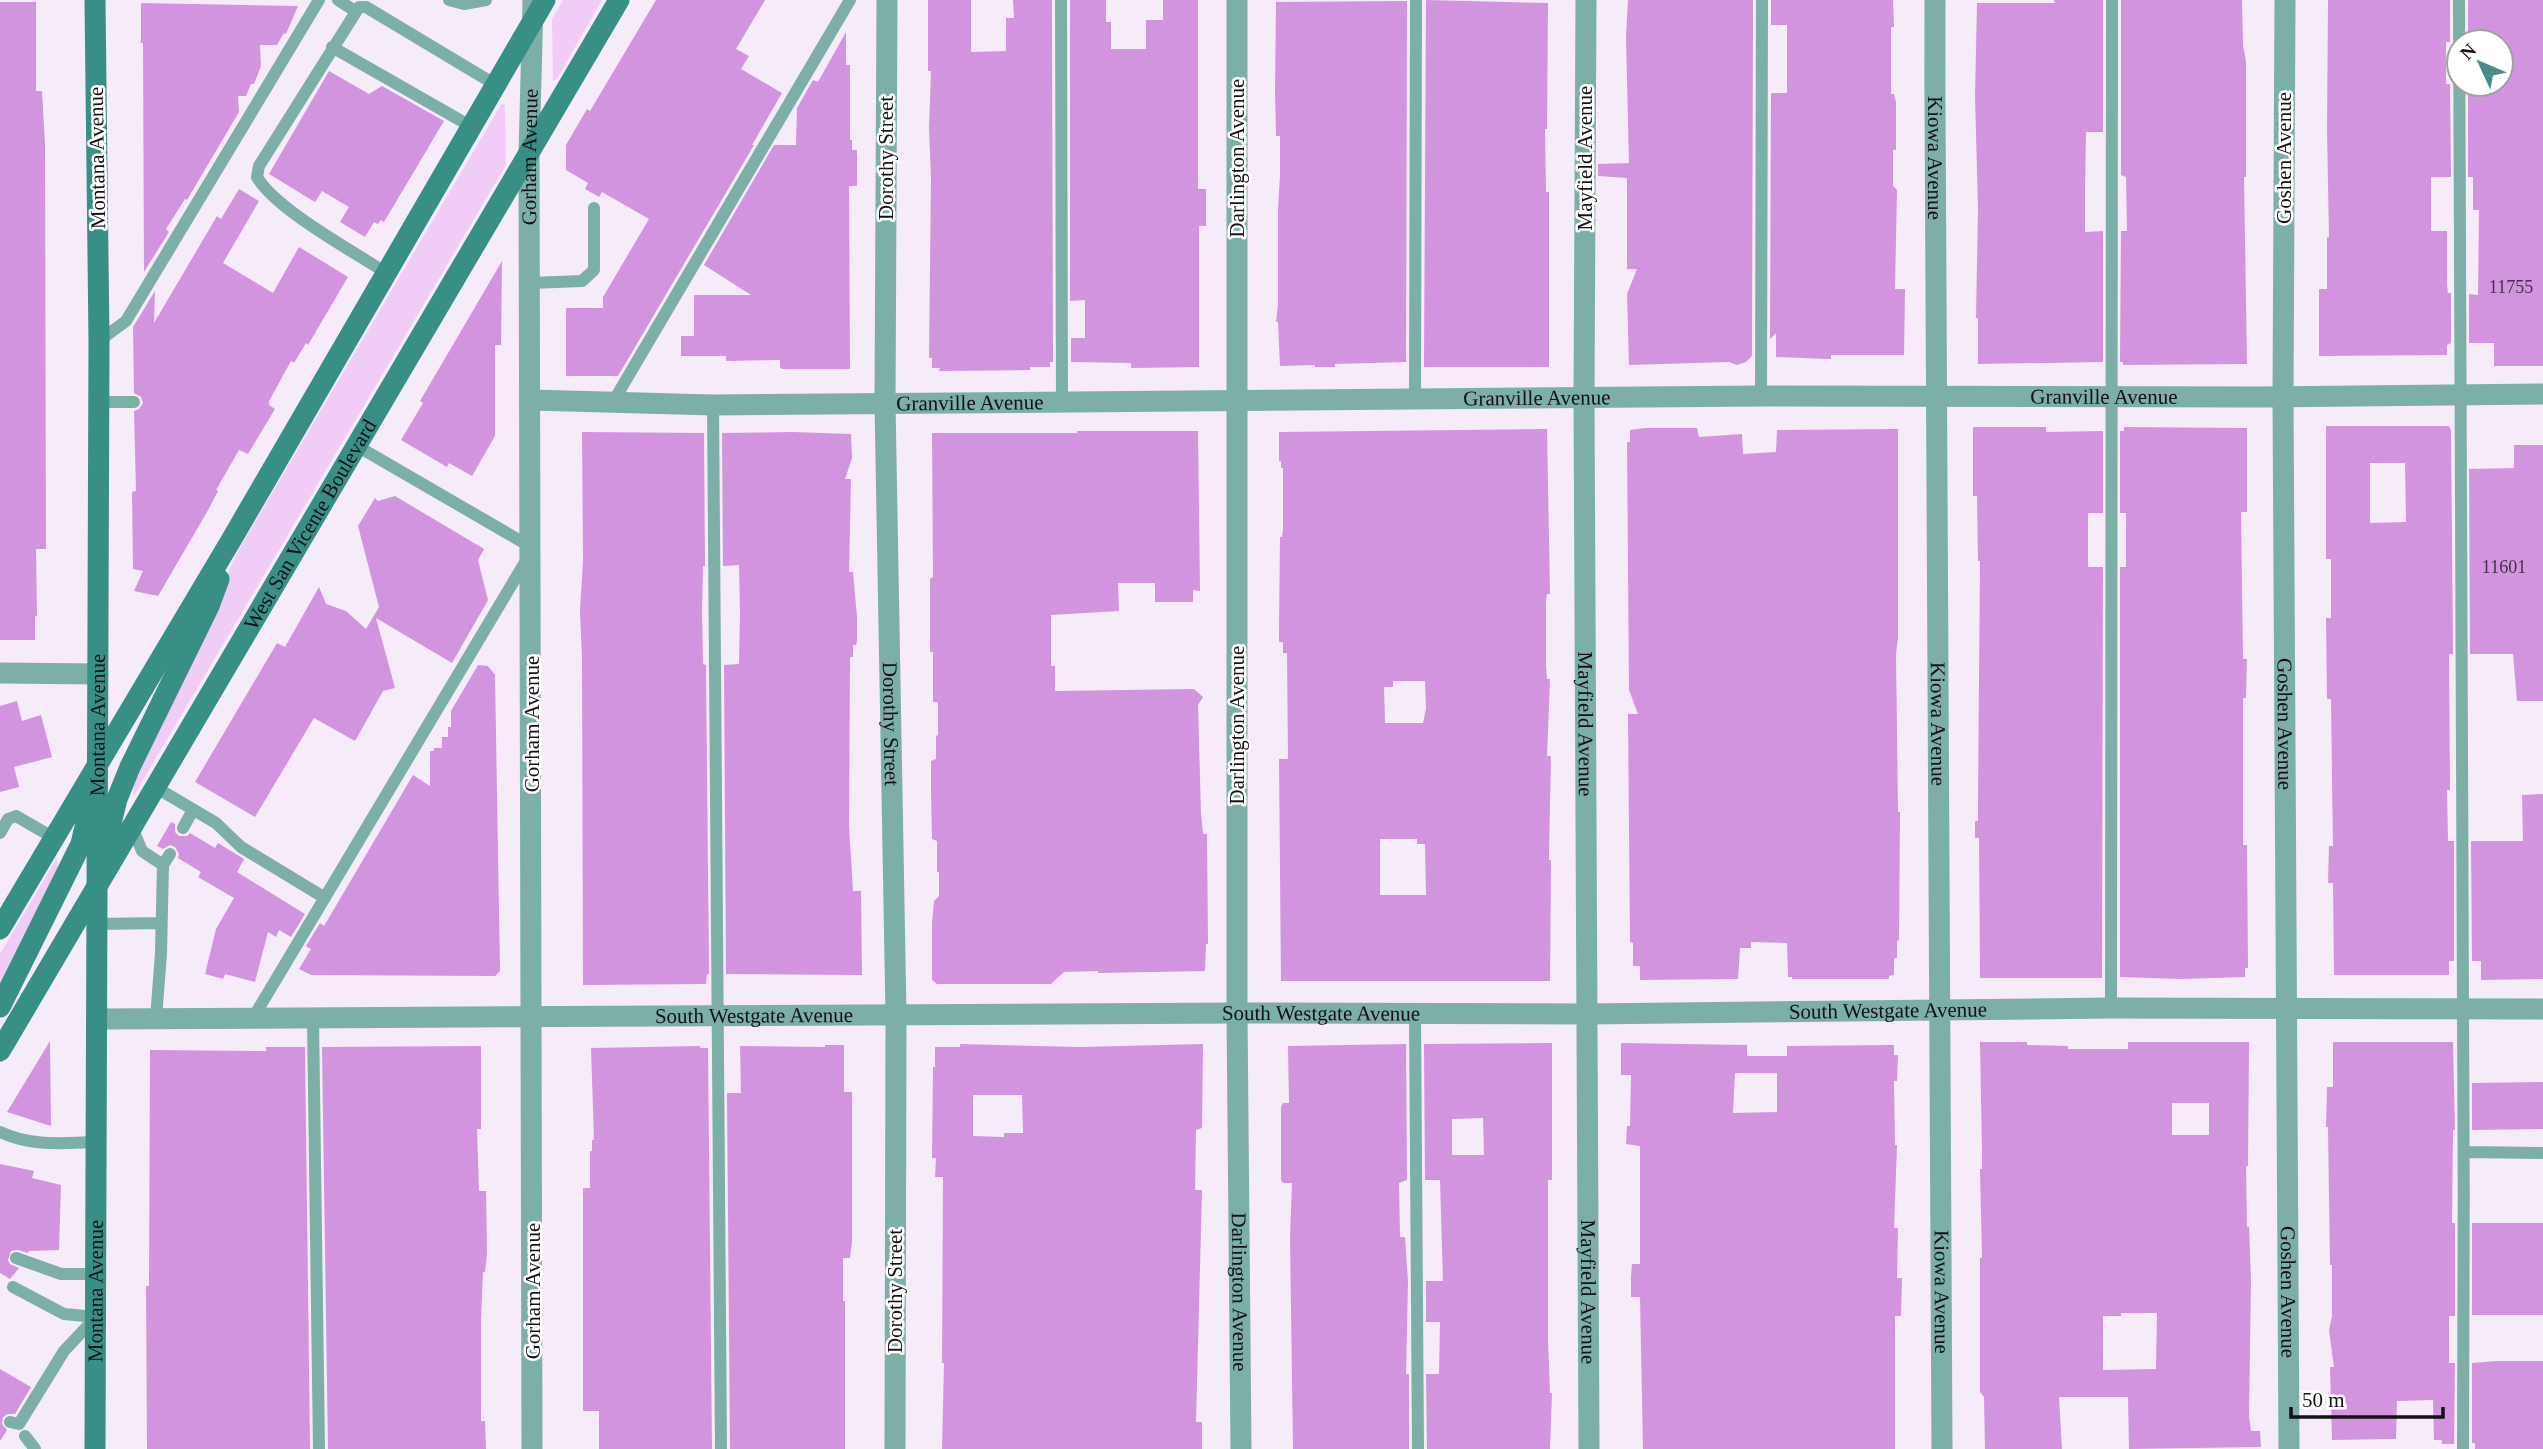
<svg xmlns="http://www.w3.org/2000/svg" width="2543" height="1449" font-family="Georgia,serif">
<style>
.green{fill:#f0ccf7}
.building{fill:#d294df;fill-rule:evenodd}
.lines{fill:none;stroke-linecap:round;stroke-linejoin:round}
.lane{stroke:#7bafa8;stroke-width:12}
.street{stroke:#7bafa8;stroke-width:21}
.secondary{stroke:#378f85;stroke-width:21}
.labels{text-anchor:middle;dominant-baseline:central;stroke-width:5;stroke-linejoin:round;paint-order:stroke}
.number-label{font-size:18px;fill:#443248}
.street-label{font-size:21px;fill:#141115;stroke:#fff}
</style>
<rect width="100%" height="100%" fill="#f6ebf8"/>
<path class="green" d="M563,0h39l-45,79 -4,2 -1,-62z
M502,103l3,2 1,60 -373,632 1,-20 104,-226z
M57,858l1,14 -58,120v-38z"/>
<path class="building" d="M656,0h109l-29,49 13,7 -8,13 41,24 -30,52h2l-136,231h-52v-68h37v-11l46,-78 -47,-27 -3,5 -14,-8 3,-6 -22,-13v-25l21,-36 3,2z
M928,0h43v52l35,-1v-33h8l-1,-18h39l1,362h-3v5h-20v3l-91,1 1,-3h-8v-10h-3l2,-180 -2,-50 2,-57h-3z
M1070,0h36v22h5v27h35v-29h17v-20h35v189h8v37h-7v141l-68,1v-5l-60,-1v-24h14v-38l-15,1z
M1426,0l122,3 -1,126h-2l1,63h3v175h-125z
M1628,0h125l-1,356 -6,6 -9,3 -8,-3 -100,3 -2,-71 10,-25h-10v-91l-29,-2v-12l31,-1 -3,-126z
M1771,0h122l1,27h-3v67h3l2,8v48h-3v36l4,4 -2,99h10l-1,66h-73v4h-4l-51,-2v-24l-6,6 1,-246h16v-68h-16z
M2054,0h49v132h-17l-1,56v44l18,-1v131l-125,2v-46h-2l2,-109 -3,-113 2,-93h78z
M2121,0h121l1,46 3,15v116h-2l3,187 -124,1v-3h-3l1,-131h6l-1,-54 -5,-2z
M2328,0h122v42h-4v42h4l1,93h-20v54h16v54l1,8h3v50l-4,2v10l-128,1v-67h8v-52h2l-2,-107z
M2468,0h75v366h-49v-23h-25v-49l9,1 1,-85h-6v-33h-5v-93h33v-42h-33z
M1407,1l-1,361 -71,2v3h-20v-2l-35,1 -2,-44h-2l2,-18v-95l2,-34v-39h-4l-1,-45 1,-89z
M0,2h36v89h6l3,53 1,405h-10l1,67h-2v24h-35z
M141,3l157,3 -12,28 -2,-1 -7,12h-17l1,21 -7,18h-3l-5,12h-8l1,16 -52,88 -2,-1 -19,30 3,3 -25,40 -1,-229h-2z
M846,32v33h4v75h2v10h5v36h-8l1,183h-68l-2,-2v-7l-54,1v-5h-45v-20h13v-41h57l-47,-30 70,-120h22l1,-37 16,-28 5,2z
M329,71l40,23 13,-8 62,35 -60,101 -3,-2 -3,4 -4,-2 -9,15 -25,-15 9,-15 -27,-16 -7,11 -46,-28z
M239,189l20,12 -36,62 50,30 26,-46 49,30 -40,68 -2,-2 -12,20 -3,-2 -22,40v4l6,4 -27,45 -9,-4 -23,40 2,1 -11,21 -49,84 -24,-5 9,-20 -10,-2 -1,-77 4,-1 -2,-80 5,-2 4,-6 -2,-6 -7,-4 -1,-66 22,-36 -1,32 63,-107 4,3z
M502,261l-1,84h-6v91l-23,40 -23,-13 -2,4 -46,-27 22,-37 -3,-2z
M2326,426h123l2,5 2,223h-4l1,136h-3l1,51h6v120h-5v14h-115l-1,-92h-5l1,-37h4l-1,-69 -1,-78h-4l-1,-81h5v-59h-5zM2370,463h35l1,59 -36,1z
M1973,427h73v5l57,-1v82h-15v54h15l-1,411h-122l-1,-140h-4v-17h3v-20l2,-240h-2l-1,-65h-4z
M2124,427l123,1v84h-6l2,147h4l-1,39h-3v147h4l1,123h-3v9l-63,2 -62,-2v-410h6v-54h-6v-82h4z
M1645,428h52l2,9 43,-3 1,20 33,-2 1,-22 121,-1v209l-2,16 2,158h2l-1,128 -2,1v17h-3v17l-5,1v3h-97v-2h-4l-1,-34 -36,-1v6h-11l-2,31 -98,1v-14h-7v-23l-3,-1 -2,-228h10l-9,-24 -2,-248h3v-12z
M1547,429l3,165h-3l-1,7v63l1,15h3l-3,77h4l-2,97v7h2l-1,121h-269l-2,-222h9l-1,-106h-4v-11h-4v-15l1,-90h2l1,-7v-62h-2v-7h-2v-29zM1393,681h32l1,28 -3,14h-38l-1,-36h9zM1380,839h37v5h8l1,51h-46z
M1077,431h121l2,160 -7,-1v12h-38v-19h-37l1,28 -68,4v51h4v25l139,-2 9,8 -5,8 3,108 2,21h4l1,110h-2l-1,27 -107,2v-2l-34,1 -13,12h-114l-5,-4v-57l2,-22 5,-5v-24h-2v-31l-5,-2 -1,-46v-32l5,-2v-23l2,-1v-33h-5v-50h-3v-73l3,-2 -1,-144h145z
M582,432l122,1 1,133h-2l-1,45 1,53 3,1 3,309h-2l-1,10 -123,1 -1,-327 -2,-47 3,-51z
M793,432l58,2 1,24 -7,21h6l-2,93h4l4,45v24l-1,4h-3v12h-3l-1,169 4,65h8l1,84 -136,-1 -2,-309 15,-1 1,-51 -1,-48 -16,1 -1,-133z
M2514,445h29v256h-26l-4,-47h-43l-1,-185 45,-1z
M395,496l89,53 -6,11 10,40 -36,63 -76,-45 19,70 -12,3 -28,50 -41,-23 -59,99 -60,-35 82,-139 8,4 34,-60 7,17 20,7 20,18 13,-22 -21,-81 17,-28 3,3z
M478,665l10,1 7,9 5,296 -5,5 -184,-1 -12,-6 12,-20 -5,-3 14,-23 4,3 89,-151 17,11v-35h4v-3h8v-11h6v-10h3v-16z
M17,701l5,20 19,-6 11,42 -38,10 5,20 -19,5v-86z
M2543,794v185l-62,1v-19h-9l-1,-120h52l-1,-46z
M171,822l4,2v8l4,4h8l3,-3 25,15 3,-5 26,16 -7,13 68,42 -14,23 -12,-7 -3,7 -8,-5 -13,50 -30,-8 -2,5 -18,-5 11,-45 18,-31 -36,-21 3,-5 -23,-14 1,-4 -4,-7 -5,-2 -7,4 -6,-3z
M50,1041l1,85 -44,-14z
M1980,1042h47v3l41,1v3h60v-7h121l-1,124h-2l1,61h2l2,52 -2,137 2,15h9l1,16 -132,2 -1,-52h-69l3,52h-77l-1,-52 -4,-5v-134h2l-2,-89h2v-14zM2172,1103h37v32h-37zM2121,1313h36l-1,56 -53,1v-54h18z
M2333,1042h120l2,88h-2l-1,93h3v93h-6v47h6l-1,81h-12v-4h-8l-1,-40 -36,1 -1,38 -64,1 -2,-73h4l-5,-37 3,-14v-51h-2l-2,-138h-2l1,-40h6z
M1552,1043v137h-4v161l2,52h2l-2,56h-123l-1,-75h13l1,-52h-14v-41h17l-3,-101h-15l-1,-136zM1483,1118l1,37h-32v-36z
M1621,1043l126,2v11h40v-10l107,-1v10h4l-1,26h-3l1,64h2l-3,83h4l-1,50h5l-1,38h-6v133h-252l-3,-152h-9v-21l1,-12h8v-118l-14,-2 1,-18h3l1,-51h-10zM1735,1073h42v39l-44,1z
M960,1044l120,3 123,-3 -1,84 -6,2 -1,60h7l-6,232h6v27h-260l2,-86h-2l1,-186h-8l1,-19h-4l1,-91h2v-20h25zM973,1095h49l1,38h-19v4l-31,-1z
M1406,1044l1,136 -8,3 1,54h5l3,45 -2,92h3v75h-116l-3,-211 2,-55h-9l-2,-3v-73l2,-4h6l-1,-57z
M825,1045h19v47h8v149l-2,17h-7v43h2v148h-115l-3,-356h14l-1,-47 85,1z
M481,1046v83h-4l2,62h7l1,62 -2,19h-2l-2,48v101h4l1,28h-158l-6,-402z
M700,1046v2h8l4,401h-113v-38h-16v-223h7v-37h2v-11h2l-3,-92z
M266,1047h39l5,402h-163l-1,-163h3l1,-236 116,1z
M2543,1082v47l-71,1v-47z
M0,1164l34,7 -2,7 29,7 -2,65 -30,1 -1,2 -10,-3 -7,1 -3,9 2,4 9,4 -9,11 -10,-6z
M2472,1223h71v92h-71z
M2497,1361h46v88h-68v-6h-3v-80z
M0,1369l31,18 -16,27h-7l-5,3 -1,7 5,6 -7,11z"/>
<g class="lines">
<path class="lane" d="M338,0l17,11
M449,0l15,4 22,-4
M1061,0l1,402
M2459,0c0,483 7,966 4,1449
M332,47l140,80
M386,273c-33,-22 -111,-64 -129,-96l2,-11 100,-159h7l130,78
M531,283l51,-2 12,-11v-62
M99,341l27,-20 193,-321
M1761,396l1,-396
M1415,400l1,-400
M99,402h35
M613,402l237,-402
M713,405l8,1044
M357,446l174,101
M155,787l61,36 25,24 84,51
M132,827l10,24 21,14
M183,828l10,-18
M0,833l8,-14 8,-3 38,22
M96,924l65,-1
M2111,1008l1,-1008
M1415,1014l3,435
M253,1018l274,-459
M156,1019l5,-66 2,-88 7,-11
M313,1019l6,430
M0,1132c31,15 63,11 97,10
M2465,1152l78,1
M16,1258l45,16h35
M13,1287l51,27 32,3
M10,1422l9,2 45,-73 32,-34
M25,1436l10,13"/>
<g class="street">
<path id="s1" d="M887,0l-2,403 11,612 -1,434"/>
<path id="s2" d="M1237,0v1013l4,436"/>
<path id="s3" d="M1586,0l-2,398 5,1051"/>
<path id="s4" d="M1935,0c-1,483 7,966 7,1449"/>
<path id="s5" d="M2285,0l-2,397 6,1052"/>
<path id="s6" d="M531,400l182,5 1048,-9 496,1 286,-3"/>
<path d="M0,673l98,1"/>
<path id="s7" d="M98,1019l1139,-6 350,1 524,-6 432,1"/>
<path id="s8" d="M532,1449l-3,-1294 4,-155"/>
</g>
<g class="secondary">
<path d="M105,848l12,-49 13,-32 79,-161 10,-27"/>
<path d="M0,929l233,-392 312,-537"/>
<path d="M0,1007l81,-163 7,-30"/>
<path id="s9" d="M0,1051l619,-1051"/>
<path id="s10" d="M95,1449l4,-1108 -4,-341"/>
</g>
</g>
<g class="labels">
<g class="number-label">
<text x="2511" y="287">11755</text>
<text x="2504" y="567">11601</text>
</g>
<g class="street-label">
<text stroke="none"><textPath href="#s8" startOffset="1292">Gorham Avenue</textPath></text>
<text transform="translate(97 158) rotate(-91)">Montana Avenue</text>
<text transform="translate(886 158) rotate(-90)">Dorothy Street</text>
<text transform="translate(1237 158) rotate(-90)">Darlington Avenue</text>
<text transform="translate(1585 158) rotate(-90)">Mayfield Avenue</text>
<text stroke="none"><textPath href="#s4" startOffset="158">Kiowa Avenue</textPath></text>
<text transform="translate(2284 158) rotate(-90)">Goshen Avenue</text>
<text stroke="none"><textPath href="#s6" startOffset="1573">Granville Avenue</textPath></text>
<text stroke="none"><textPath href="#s6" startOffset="1006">Granville Avenue</textPath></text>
<text stroke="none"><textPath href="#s6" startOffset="439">Granville Avenue</textPath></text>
<text stroke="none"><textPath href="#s9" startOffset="611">West San Vicente Boulevard</textPath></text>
<text transform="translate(532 724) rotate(-90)">Gorham Avenue</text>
<text stroke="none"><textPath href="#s1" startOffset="724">Dorothy Street</textPath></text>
<text stroke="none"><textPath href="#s4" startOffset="724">Kiowa Avenue</textPath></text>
<text stroke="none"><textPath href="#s10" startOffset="724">Montana Avenue</textPath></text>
<text transform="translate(1237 725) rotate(-90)">Darlington Avenue</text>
<text stroke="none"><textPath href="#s3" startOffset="724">Mayfield Avenue</textPath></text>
<text stroke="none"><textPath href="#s5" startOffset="724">Goshen Avenue</textPath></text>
<text stroke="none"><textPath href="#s7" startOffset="1790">South Westgate Avenue</textPath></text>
<text stroke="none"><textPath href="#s7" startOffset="1223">South Westgate Avenue</textPath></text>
<text stroke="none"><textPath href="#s7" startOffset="656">South Westgate Avenue</textPath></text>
<text stroke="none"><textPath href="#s10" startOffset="158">Montana Avenue</textPath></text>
<text transform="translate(533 1291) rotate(-90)">Gorham Avenue</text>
<text transform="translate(895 1291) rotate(-90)">Dorothy Street</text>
<text stroke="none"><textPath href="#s2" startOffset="1292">Darlington Avenue</textPath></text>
<text stroke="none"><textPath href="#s3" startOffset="1292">Mayfield Avenue</textPath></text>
<text stroke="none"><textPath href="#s4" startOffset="1292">Kiowa Avenue</textPath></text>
<text stroke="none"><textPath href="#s5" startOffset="1292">Goshen Avenue</textPath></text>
</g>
</g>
<g transform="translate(2480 63) rotate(314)"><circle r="33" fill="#ffffff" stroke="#a1a0a1" stroke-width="2"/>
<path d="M0-5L12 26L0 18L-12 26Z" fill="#488e86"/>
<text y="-10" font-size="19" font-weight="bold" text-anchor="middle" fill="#141115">N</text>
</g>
<path d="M2291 1407v10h152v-10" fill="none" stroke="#141115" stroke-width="3.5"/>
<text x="2302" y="1407" font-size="21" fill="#141115" stroke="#ffffff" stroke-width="5" paint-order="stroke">50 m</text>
</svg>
